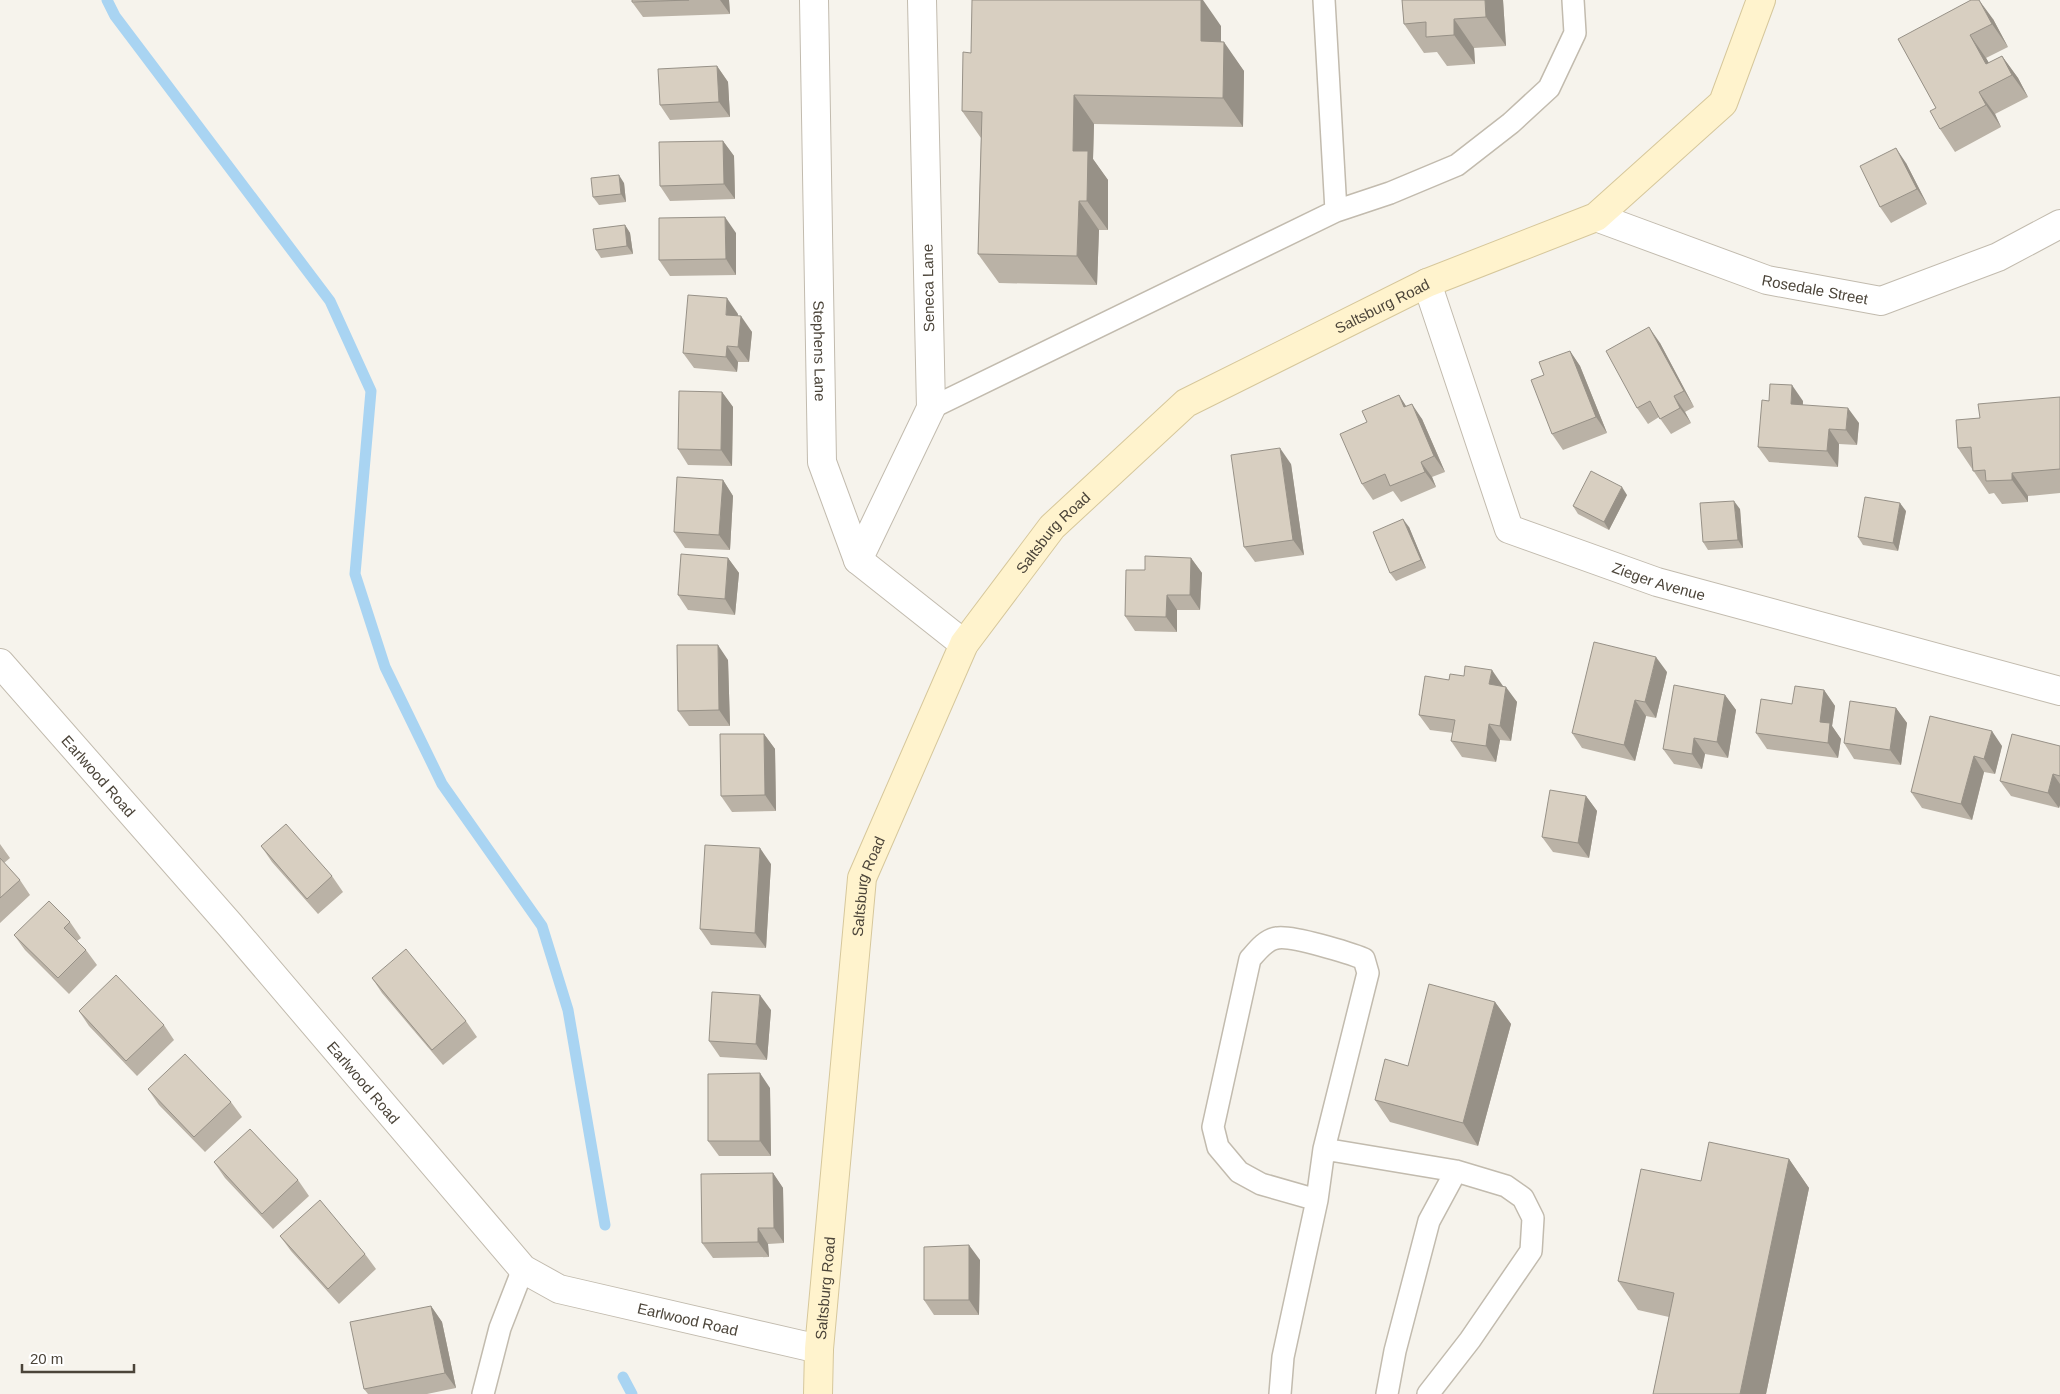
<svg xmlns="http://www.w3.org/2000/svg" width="2060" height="1394" font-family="Helvetica,sans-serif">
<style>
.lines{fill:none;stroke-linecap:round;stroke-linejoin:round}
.stream{stroke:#a9d4f2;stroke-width:11}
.service-casing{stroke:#c2bbae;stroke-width:24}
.minor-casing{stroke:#c2bbae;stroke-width:30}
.secondary-casing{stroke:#d6c79b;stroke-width:30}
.service{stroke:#fff;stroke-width:21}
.minor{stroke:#fff;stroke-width:28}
.secondary{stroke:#fff3cd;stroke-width:28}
.wall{fill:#bab2a6}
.shaded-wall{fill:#979187}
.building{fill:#d8cfc1;stroke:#979187}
.labels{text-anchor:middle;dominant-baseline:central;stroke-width:4;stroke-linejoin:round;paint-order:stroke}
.street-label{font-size:15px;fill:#4b4439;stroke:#fff}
</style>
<rect width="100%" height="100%" fill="#f6f3ec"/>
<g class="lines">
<path class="stream" d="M107,0l8,16 215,285 41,90 -16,183 30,93 57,117 100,142 26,84 37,215
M623,1377l9,17"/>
<defs>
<path id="service" d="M1336,211l54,-18 67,-28 54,-42 38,-35 26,-55 -2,-33
M931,408l405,-197 -12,-211
M1317,1200l-56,-16 -22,-12 -21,-25 -5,-20 37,-168c7,-8 16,-20 27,-21 14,-3 73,15 87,21l4,14 -44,176
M483,1394l17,-66 23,-59
M1280,1394l3,-37 34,-157 7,-51 132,22 50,15 17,12 10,20 -2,33 -61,89 -42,54
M1387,1394l8,-43 34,-130 27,-50"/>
<g id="minor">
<path id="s1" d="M814,0l8,462 36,98 106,84"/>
<path id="s2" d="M1596,217l171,63 114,21 117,-44 62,-33"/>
<path id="s3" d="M1427,283l82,246 148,53 403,109"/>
<path d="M858,560l73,-152 -9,-408"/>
<path id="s4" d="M0,663l230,262 293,344 36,20 260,60"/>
</g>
<g id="secondary">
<path id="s5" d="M818,1394l1,-45 43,-471 102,-234 88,-117 134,-124 241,-120 169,-66 127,-114 38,-103"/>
</g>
</defs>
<use href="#service" class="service-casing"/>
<use href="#minor" class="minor-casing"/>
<use href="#secondary" class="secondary-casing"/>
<use href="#service" class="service"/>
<use href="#minor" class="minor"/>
<use href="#secondary" class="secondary"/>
</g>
<path class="wall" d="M632,0h97l1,14 -87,3 -11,-15z
M1402,0h101l3,46 -32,2 1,16 -28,2 -10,-14 -13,1 -20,-29z
M1993,19l15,28 -22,11 3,5 13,-7 16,22 10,19 -33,17 6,13 -46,25 -15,-23 -4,-21 -38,-69z
M1221,26v15l23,30 -1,56 -149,-3 -1,35 15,21v50h-9l-2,55 -98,-2 -21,-29 3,-116 -19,-27z
M717,66l11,16 2,35 -60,3 -10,-15z
M723,141l11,15 1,43 -65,2 -10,-15z
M1906,163l21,41 -36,19 -11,-16z
M624,183l2,19 -27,3 -6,-8z
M625,225l5,8 3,21 -32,4 -5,-8z
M736,233v42l-66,1 -11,-16z
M738,314l-1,2 15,16 -3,30h-11l-1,10 -43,-4 -11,-15z
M1660,343l34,64 -9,5 6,11 -20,11 -12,-17 -11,7 -11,-16z
M1570,351l10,15 27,67 -44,17 -11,-16 -8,-59z
M722,392l11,15 -1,59 -44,-1 -10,-16z
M1399,395l7,11 16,13 23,53 -13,5 4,10 -35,15 -8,-11 -20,9 -11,-16 5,-62z
M2060,397v96l-32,3v6l-26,2 -8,-11 -5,1 -31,-46 22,-30z
M1769,401h34v4l56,18 -2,22 -18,-1 -1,23 -69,-5 -11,-15z
M1291,464l13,91 -49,7 -11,-15z
M723,480l10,16 -3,54 -45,-2 -11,-16z
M1627,495l-18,35 -31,-16 -5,-8z
M1740,509l3,39 -35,2 -5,-8z
M1906,511l-8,40 -35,-6 -5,-8z
M1409,527l17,41 -30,13 -6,-8z
M728,558l11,15 -4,42 -47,-5 -10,-15z
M1191,558l11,15 -2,37h-23v22l-42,-1 -10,-15 20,-46z
M728,660l2,66h-41l-11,-15z
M1667,672l-11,46 -10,-2 -11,45 -53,-13 -10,-15z
M1449,680l54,6 14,16 -6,39 -11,-1 -4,22 -34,-5 -11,-16 2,-8 -23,-3 -11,-15z
M1824,690l11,16 -3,20 9,13 -3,19 -71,-9 -11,-16 36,-29z
M1725,695l11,15 -8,48 -23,-4 -3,15 -28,-5 -11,-15z
M1896,708l11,15 -6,42 -47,-6 -10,-16z
M1930,716l72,30 -7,28 -11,-2 -12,48 -50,-12 -11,-16z
M764,734l11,15 1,62 -44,1 -11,-16z
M2060,746v59l-1,3 -48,-12 -11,-15z
M1586,796l11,15 -8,47 -36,-6 -11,-15z
M0,844l10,14 -6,5 16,17 10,15 -30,28z
M261,846l71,30 11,16 -25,22 -46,-52z
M771,864l-5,84 -55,-3 -11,-16z
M70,922l11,16 -4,3 9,9 11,15 -28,29 -44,-44 -11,-15z
M372,978l94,43 11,16 -34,28 -61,-72z
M1495,1002l16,22 -33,122 -88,-24 -15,-22 33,-34z
M771,1010l-4,50 -47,-3 -11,-16z
M79,1011l85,14 10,15 -37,36 -48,-50z
M770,1088l1,68h-52l-11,-15z
M148,1089l83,13 11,15 -37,35 -46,-47z
M1789,1159l20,29 -43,206h-113l16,-77 -31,-7 -20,-29 83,-100z
M214,1162l84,18 11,16 -36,33 -48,-51z
M773,1173l10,15 1,55 -16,1 1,13 -56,1 -11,-15z
M280,1236l85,18 11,15 -37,35 -48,-53z
M980,1260l-1,55h-45l-10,-15z
M431,1306l11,16 14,66 -29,6h-59l-4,-5z"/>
<path class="shaded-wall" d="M720,0h9l1,14z
M1201,0h2l18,26v44l-20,-29z
M1485,0h18l3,46 -20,-29z
M1979,0l14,19 15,28 -16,-23z
M1454,19l20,29 1,16 -21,-29z
M1970,35l16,23 13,23 -13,-17z
M1224,42l20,29 -1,56 -20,-29z
M2002,56l16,22 10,19 -16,-22z
M717,66l11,16 2,35 -11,-15z
M1979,92l16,22 6,13 -15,-22z
M1074,95l20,29 -1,35 15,21v50l-21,-29 -14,-50z
M723,141l11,15 1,43 -11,-15z
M1896,148l10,15 21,41 -10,-15z
M619,175l5,8 2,19 -5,-8z
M1079,201l20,29 -2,55 -20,-29z
M725,217l11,16v42l-10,-16z
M625,225l5,8 3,21 -6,-8z
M727,298l11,16 -2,16 -10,-15z
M741,316l11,16 -3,30 -11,-15z
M1649,327l11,16 34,64 -10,-16z
M727,346l11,16 -1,10 -11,-15z
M1570,351l10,15 27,67 -11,-16z
M1792,385l11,16 -1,18 -11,-15z
M722,392l11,15 -1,59 -11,-16z
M1399,395l10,16 -5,-4z
M1674,396l11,16 6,11 -11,-15z
M1412,404l10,15 23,53 -11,-16z
M1848,408l11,15 -2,22 -11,-15z
M1829,429l10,15 -1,23 -11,-16z
M1280,448l11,16 13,91 -11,-15z
M1421,462l11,15 4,10 -11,-15z
M2012,473l16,23v6l-16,-22z
M723,480l10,16 -3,54 -11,-15z
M1622,487l5,8 -18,35 -5,-8z
M1734,501l6,8 3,39 -5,-8z
M1900,503l6,8 -8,40 -5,-8z
M1403,519l6,8 17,41 -5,-8z
M728,558l11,15 -4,42 -10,-16z
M1191,558l11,15 -2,37 -10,-15z
M1167,595l10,15v22l-11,-15z
M718,645l10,15 2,66 -11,-16z
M1656,657l11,15 -11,46 -11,-16z
M1492,670l11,16 -3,14 -11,-16z
M1506,687l11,15 -6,39 -11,-15z
M1824,690l11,16 -3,20 9,13 -3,19 -10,-15 -8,-21z
M1725,695l11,15 -8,48 -11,-16z
M1635,700l11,16 -11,45 -11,-16z
M1896,708l11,15 -6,42 -11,-15z
M1489,724l11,16 -4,22 -10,-16z
M1992,731l10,15 -7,28 -11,-15z
M764,734l11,15 1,62 -11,-16z
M1694,738l11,16 -3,15 -10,-15z
M1974,756l10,16 -12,48 -11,-16z
M2053,774l7,10v21l-1,3 -11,-15z
M1586,796l11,15 -8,47 -11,-15z
M760,848l11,16 -5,84 -11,-15z
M760,995l11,15 -4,50 -11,-16z
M1495,1002l16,22 -33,122 -15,-23z
M760,1073l10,15 1,68 -11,-15z
M1789,1159l20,29 -43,206h-26z
M773,1173l10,15 1,55 -10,-15z
M758,1228l10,16 1,13 -11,-15z
M969,1245l11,15 -1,55 -10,-15z
M431,1306l11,16 14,66 -11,-15z"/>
<path class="building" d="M632,0h57l-57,2z
M972,0h229v41l23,1 -1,56 -149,-3 -1,56h15l-1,50h-8l-2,55 -99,-2 4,-142 -20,-1 1,-59 8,1z
M1402,0h83l1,17 -32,2v16l-28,2v-15l-22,2z
M1971,0h8l13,24 -22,11 16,29 16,-8 10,19 -33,17 7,13 -46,24 -10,-18 6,-3 -38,-69z
M717,66l2,36 -59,3 -2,-36z
M723,141l1,43 -64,2 -1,-44z
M1896,148l21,41 -37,18 -20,-41z
M619,175l2,19 -28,3 -2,-19z
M725,217l1,42 -67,1v-42z
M625,225l2,21 -31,4 -3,-21z
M688,295l39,3 -1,17 15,1 -3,31 -11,-1 -1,11 -43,-4z
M1649,327l35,64 -10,5 6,12 -20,11 -10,-18 -13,7 -31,-57z
M1570,351l26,66 -44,17 -21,-54 13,-5 -5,-13z
M1770,384l22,1 -1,19 57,4 -2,22 -17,-1 -2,22 -69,-4 4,-47 7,1z
M679,391l43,1 -1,58 -43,-1z
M1399,395l5,12 8,-3 22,52 -13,6 4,10 -35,14 -5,-12 -23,10 -22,-50 27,-12 -5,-11z
M2060,397v72l-48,4v7l-26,1 -1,-11 -12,1 -2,-24 -13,1 -2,-28 24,-2 -2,-14z
M1280,448l13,92 -49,7 -13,-92z
M1591,471l31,16 -18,35 -31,-16z
M677,477l46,3 -4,55 -45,-3z
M1865,497l35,6 -7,40 -35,-6z
M1734,501l4,39 -35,2 -3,-39z
M1403,519l18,41 -31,13 -17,-41z
M681,554l47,4 -3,41 -47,-4z
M1145,556l46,2 -1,37h-23l-1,22 -41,-1 1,-46h19z
M1594,642l62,15 -11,45 -10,-2 -11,45 -52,-12z
M677,645h41l1,65 -41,1z
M1465,666l27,4 -3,14 17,3 -6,39 -11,-2 -3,22 -35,-5 4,-21 -36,-5 6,-39 24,4 1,-6 14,2z
M1674,685l51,10 -8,47 -23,-4 -2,16 -29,-5z
M1795,686l29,4 -4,32 10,1 -2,20 -72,-10 5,-34 31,5z
M1850,701l46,7 -6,42 -46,-7z
M1930,716l62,15 -8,28 -10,-3 -13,48 -50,-12z
M720,734h44l1,61 -44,1z
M2012,734l48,12v30l-7,-2 -5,19 -48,-12z
M1550,790l36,6 -8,47 -36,-6z
M286,824l46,52 -25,23 -46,-53z
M705,845l55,3 -5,85 -55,-4z
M0,858l20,22 -20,18z
M49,901l21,21 -6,6 22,22 -28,28 -44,-43z
M406,949l60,72 -34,29 -60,-72z
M116,975l48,50 -38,36 -47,-50z
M1429,984l66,18 -32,121 -88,-23 10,-41 23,7z
M712,992l48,3 -4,49 -47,-3z
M185,1054l46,48 -37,35 -46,-48z
M760,1073v68h-52v-67z
M250,1129l48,51 -36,34 -48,-52z
M1709,1142l80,17 -49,235h-87l21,-101 -56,-12 23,-112 60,12z
M773,1173l1,55h-16v14l-56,1 -1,-69z
M320,1200l45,54 -37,35 -48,-53z
M969,1245v55h-45v-53z
M431,1306l14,67 -81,16 -14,-67z"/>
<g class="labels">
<g class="street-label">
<text transform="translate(928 288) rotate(-91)">Seneca Lane</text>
<text stroke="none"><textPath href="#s2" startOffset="231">Rosedale Street</textPath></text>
<text stroke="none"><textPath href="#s5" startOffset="1321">Saltsburg Road</textPath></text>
<text stroke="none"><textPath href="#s1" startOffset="351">Stephens Lane</textPath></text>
<text stroke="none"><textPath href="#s5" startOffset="916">Saltsburg Road</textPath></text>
<text stroke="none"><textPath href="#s3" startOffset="418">Zieger Avenue</textPath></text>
<text stroke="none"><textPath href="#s4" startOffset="150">Earlwood Road</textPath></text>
<text stroke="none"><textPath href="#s5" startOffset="511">Saltsburg Road</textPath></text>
<text stroke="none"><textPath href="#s4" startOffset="555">Earlwood Road</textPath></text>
<text stroke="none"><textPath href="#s5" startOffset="106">Saltsburg Road</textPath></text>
<text stroke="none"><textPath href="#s4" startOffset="974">Earlwood Road</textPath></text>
</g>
</g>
<path d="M22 1364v8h112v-8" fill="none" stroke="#4b4439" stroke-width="2.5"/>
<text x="30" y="1364" font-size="15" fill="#4b4439" stroke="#ffffff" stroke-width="4" paint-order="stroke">20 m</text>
</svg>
